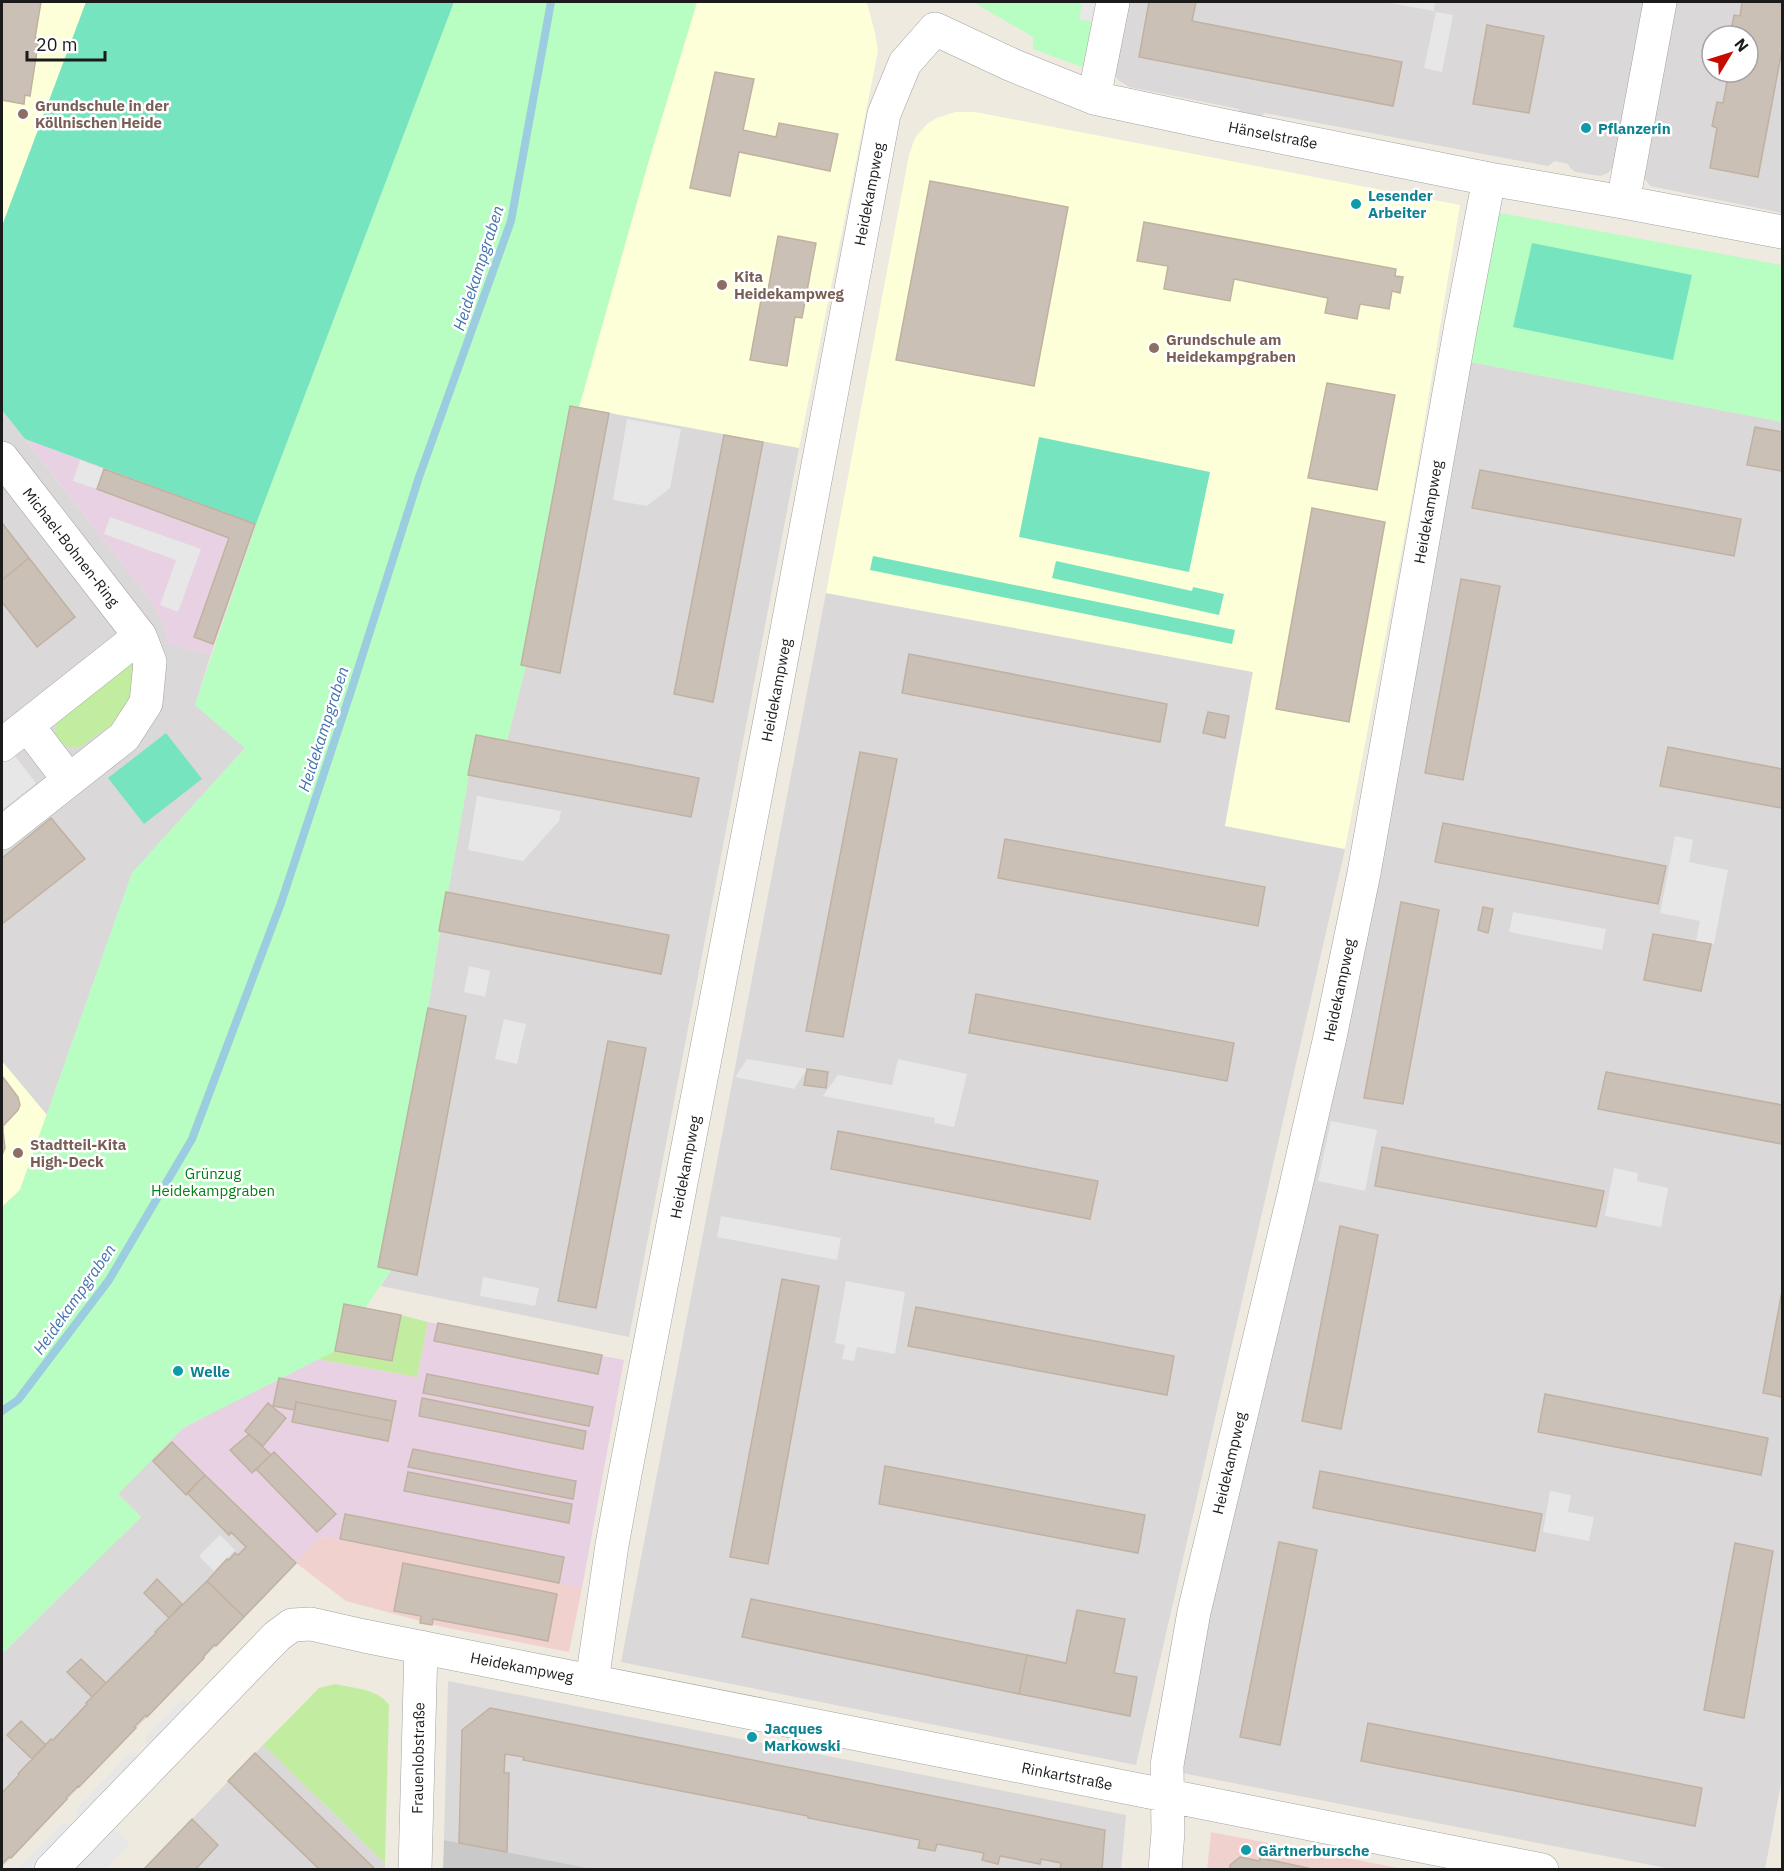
<svg xmlns="http://www.w3.org/2000/svg" width="1784" height="1871" font-family="'IBM Plex Sans',sans-serif">
<style>
.residential{fill:#dad8d8;fill-rule:evenodd}
.commercial{fill:#f1d1cd}
.industrial{fill:#e8d1e2}
.education{fill:#fdffd8}
.religious{fill:#c9c9c9}
.grass{fill:#c2eda1}
.park{fill:#b8fdc1}
.pitch{fill:#77e4c0}
.parking{fill:#e7e7e7}
.lines{fill:none;stroke-linecap:round;stroke-linejoin:round}
.stream{stroke:#9cccdf;stroke-width:8}
.building{fill:#cac0b6;stroke:#c0b1a1;stroke-width:1.5}
.minor-casing{stroke:#a2a2a2;stroke-width:34}
.minor{stroke:#fff;stroke-width:33}
.education-dot{fill:#8d6e63;stroke:#fff;stroke-width:2}
.culture-dot{fill:#0f9aa8;stroke:#fff;stroke-width:2}
.labels{text-anchor:middle;dominant-baseline:central;stroke-width:5;stroke-linejoin:round;paint-order:stroke}
.education-label{font-size:15px;font-weight:bold;fill:#785e54;stroke:#fff;text-anchor:start}
.culture-label{font-size:15px;font-weight:bold;fill:#0d838f;stroke:#fff;text-anchor:start}
.street-label{font-size:15px;fill:#1b1b1b;stroke:#fff}
.park-label{font-size:15px;fill:#047f15;stroke:#fff}
.water-label{font-size:16px;font-style:italic;fill:#4273b1;stroke:#fff}
</style>
<rect width="100%" height="100%" fill="#eeeae0"/>
<path class="residential" d="M1126,2h521l-33,164 -6,7 -8,3 -24,-4 -5,-3 -3,-5 -13,-3 -7,5 -284,-53 -4,8 -20,-4 -1,-8 -110,-22 -11,-7 -4,-9z
M1672,2h110v211l-132,-27 -8,-11zM1712,36h36v36h-36z
M1470,362l312,60v1356l-17,91h-94l-489,-96 22,-143z
M570,406l229,42 -170,889 -248,-51 10,-16 -13,-3 50,-259 12,-76 -1,-1 7,-39h2l28,-157 31,6 19,-75 -5,-1z
M2,410l148,189 15,29 4,16 42,10 -16,51 50,43 -113,125 -112,317 -18,17z
M826,593l427,79 -28,154 120,23 -209,916 -515,-103z
M170,1440l126,123 -294,304v-213l139,-137 -23,-23z
M448,1681l678,134 -5,55h-529l-148,-30z
M263,1745l122,118v7h-242z"/>
<path class="commercial" d="M322,1536l260,52 -13,64 -126,-25 -97,-26 -50,-38z
M1211,1832l193,37 -197,1z"/>
<path class="industrial" d="M25,439l231,85 -45,130 -42,-10 -4,-16 -15,-29z
M428,1322l196,38 -42,228 -260,-52 -26,27 -126,-123 13,-12 134,-69 100,18z"/>
<path class="education" d="M2,2h84l-84,224z
M697,2h168l3,4 7,27 3,18 -79,397 -220,-41 69,-244z
M955,112h20l485,93 -47,287 -68,357 -120,-23 28,-154 -427,-79 83,-438 6,-17 12,-14 10,-6z
M2,1061l45,54 -27,75 -18,17z"/>
<path class="religious" d="M444,1840l148,29 -149,1z"/>
<path class="grass" d="M134,653l3,37 -16,28 -41,29 -10,1 -14,-9v-24z
M401,1315l27,7 -11,55 -100,-18 18,-8 57,10z
M335,1684c17,4 44,5 54,21l-4,158 -122,-118 56,-57z"/>
<path class="park" d="M454,2h243l-49,161 -69,244 -9,-1 -49,259 5,1 -19,75 -31,-5 -28,157h-2l-7,38 1,1 -12,76 -49,259 12,3 -26,38 -21,-4 -9,47 -152,77 -65,66 23,23 -139,137v-447l18,-17 112,-317 113,-125 -50,-43 61,-181z
M973,2h110l-4,17 19,4 -8,36 -8,8 -49,-18v-12z
M1495,212l287,53v157l-312,-60z"/>
<path class="pitch" d="M86,2h368l-198,522 -231,-85 -23,-29v-184z
M1532,243l160,32 -19,85 -160,-33z
M1039,437l171,35 -21,100 -170,-35z
M873,556l362,74 -3,14 -362,-74z
M1056,561l136,30 1,-4 31,7 -5,21 -167,-37z
M166,733l36,46 -58,45 -36,-46z"/>
<path class="parking" d="M1083,2h19l-4,21 -19,-4z
M1384,2h51l-1,9z
M1436,12l17,3 -11,57 -18,-4z
M627,419l54,10 -11,59 -23,18 -34,-6z
M80,460l24,9 -7,20 -24,-8z
M110,517l91,32 -23,63 -18,-7 16,-45 -72,-26z
M12,752l24,31 -34,27v-50z
M477,796l84,15 -2,10 -36,40 -55,-11z
M1675,836l18,4 -4,22 39,8 -14,74 -18,-3 4,-20 -40,-8z
M1513,912l93,17 -4,21 -93,-18z
M469,966l21,5 -5,26 -21,-5z
M504,1019l22,5 -9,40 -22,-5z
M747,1059l60,10 -13,20 -59,-12z
M898,1059l69,15 -13,53 -20,-4 1,-5 -112,-22 15,-21 54,10z
M1331,1121l46,9 -12,61 -47,-10z
M1614,1168l24,5 -1,8 31,7 -7,39 -56,-11z
M721,1216l120,22 -4,22 -120,-23z
M483,1277l56,11 -4,18 -55,-10z
M846,1281l59,11 -10,62 -38,-7 -3,14 -12,-2 3,-14 -10,-2z
M1550,1491l21,4 -3,17 26,5 -5,24 -46,-9z
M220,1535l15,15 -21,21 -15,-15z
M183,1699l6,6 -42,43 -2,-11z
M131,1752l10,2 -63,65 -1,-11z
M62,1823l10,2 -43,44 -12,1z
M113,1828l17,16 -25,25 -32,1z"/>
<g class="lines">
<path class="stream" d="M2,1411l16,-11 91,-120 83,-141 89,-236 71,-215 67,-211 92,-256 40,-219"/>
</g>
<path class="building" d="M2,2h39l-6,36h4l-9,58 -5,-1 -1,9 -22,-4z
M1149,2h47l-4,19 210,41 -9,44 -254,-49z
M1742,2h40v48l-24,127 -48,-9 7,-40 -5,-2 5,-24 6,1 6,-31h19v-36h-18l4,-21 6,1z
M1487,25l57,11 -15,77 -56,-9z
M715,72l39,7 -11,51 33,7 3,-14 59,11 -8,37 -91,-19 -9,44 -40,-8z
M930,181l138,26 -34,179 -138,-26z
M1144,222l252,47 -1,7 8,1 -3,16 -8,-2 -3,18 -29,-5 -3,15 -32,-6 3,-15 -94,-19 -4,22 -66,-12 4,-23 -31,-5z
M778,236l38,7 -14,75 -7,-1 -8,49 -37,-6 11,-60 5,1z
M1327,383l68,12 -18,95 -69,-12z
M570,406l39,7 -49,260 -39,-8z
M1755,427l27,5v39l-35,-6z
M724,435l39,7 -50,260 -39,-8z
M104,469l151,55 -42,120 -19,-7 35,-99 -132,-49z
M1480,470l261,49 -7,37 -262,-48z
M1312,508l73,14 -36,200 -73,-13z
M2,523l27,35 -27,22z
M29,558l46,59 -38,30 -35,-45v-22z
M1461,579l39,7 -37,194 -38,-7z
M909,654l258,50 -7,38 -258,-49z
M1208,712l21,4 -4,22 -22,-5z
M476,735l223,43 -8,39 -223,-42z
M1668,747l114,22v39l-122,-22z
M860,752l37,7 -54,278 -37,-6z
M51,818l34,41 -83,65v-66z
M1443,823l223,43 -8,38 -223,-42z
M1005,839l260,48 -7,39 -260,-48z
M446,892l223,43 -8,39 -222,-43z
M1401,902l38,8 -36,194 -39,-6z
M1483,907l10,2 -5,24 -10,-3z
M1653,934l58,10 -10,47 -57,-11z
M976,994l258,49 -7,38 -258,-48z
M428,1008l38,8 -49,259 -39,-8z
M608,1041l38,7 -50,260 -38,-7z
M807,1069l21,3 -2,16 -22,-3z
M1606,1072l176,33v39l-184,-35z
M2,1076l16,21 2,8 -2,5 -15,16v5l2,17 -3,7z
M838,1131l260,50 -8,38 -259,-50z
M1382,1147l222,44 -8,36 -221,-41z
M1340,1226l38,9 -37,194 -39,-8z
M782,1279l37,7 -51,278 -38,-7z
M1782,1291v106l-19,-4z
M344,1304l57,11 -9,46 -57,-10z
M916,1307l258,49 -7,39 -259,-49z
M438,1323l164,32 -4,19 -164,-33z
M427,1374l166,33 -4,19 -166,-33z
M279,1378l117,23 -4,20 -96,-19 -1,8 -22,-4z
M1545,1394l223,44 -7,37 -223,-43z
M422,1398l164,33 -3,18 -164,-33z
M296,1402l96,19 -4,20 -96,-19z
M268,1403l18,15 -23,28 -18,-15z
M249,1434l22,21 -19,18 -22,-23z
M172,1442l33,33 -19,20 -33,-34z
M413,1449l163,32 -3,18 -165,-32z
M274,1452l62,62 -19,18 -61,-63z
M885,1466l260,49 -7,38 -259,-49z
M1320,1471l222,43 -7,37 -222,-43z
M408,1472l164,32 -3,19 -165,-32z
M205,1475l91,88 -52,54 -37,-36 20,-22 2,1 6,-7 3,2 8,-8 -15,-15 -2,3 -42,-42z
M345,1514l219,43 -5,26 -219,-44z
M1279,1542l38,8 -37,195 -40,-8z
M1735,1543l38,8 -29,167 -40,-8z
M403,1563l154,31 -9,47 -115,-22 -1,6 -12,-2 1,-7 -27,-5z
M157,1579l25,25 -13,14 -25,-25z
M207,1581l37,36 -28,29 -2,-1 -11,12 1,1 -57,59 -1,-2 -12,12 2,1 -57,59 -1,-1 -12,12 1,1 -56,59 -2,-1 -7,7v-71l17,-18 -1,-1 33,-35 2,1 34,-36 -1,-1 70,-70 -1,-1 14,-14z
M751,1599l276,56 -8,39 -277,-57z
M1077,1610l48,9 -11,54 23,4 -7,39 -111,-22 8,-39 39,8z
M81,1659l25,24 -14,14 -25,-25z
M490,1708l615,122 -3,40h-42l1,-7 -20,-4 -1,5 -40,-8 -2,8 -16,-4 2,-7 -47,-9 -2,7 -17,-3 2,-8 -112,-22v-2l-285,-56 1,-3 -19,-3 -1,19h5l-2,79 -48,-9 3,-113z
M21,1721l25,24 -14,14 -25,-24z
M1368,1723l334,65 -7,38 -334,-65z
M255,1753l121,117h-56l-92,-89z
M192,1819l26,26 -23,25h-52z
M1240,1857l19,4 1,-3 57,12h-87v-5z"/>
<g class="lines">
<defs>
<path id="minor" d="M1094,98l19,-96
M1623,202l37,-200
M2,458l138,178 10,26 -4,41 -22,34 -122,96
M27,725l42,55
M2,745l138,-109
M592,1681l20,-136 13,-71 145,-754 114,-606 21,-51 30,-34 77,36 82,33 122,26 273,55 134,23 159,30
M51,1870l226,-234 15,-11 19,-1 53,12 1178,234
M415,1870l6,-223
M1165,1870l3,-38 -1,-67 27,-153 100,-418 36,-157 34,-164 97,-548 28,-146"/>
</defs>
<use href="#minor" class="minor-casing"/>
<use href="#minor" class="minor"/>
</g>
<g class="education-dot">
<circle cx="23" cy="114" r="6"/>
<circle cx="722" cy="285" r="6"/>
<circle cx="1154" cy="348" r="6"/>
<circle cx="18" cy="1153" r="6"/>
</g>
<g class="culture-dot">
<circle cx="1586" cy="128" r="6"/>
<circle cx="1356" cy="204" r="6"/>
<circle cx="178" cy="1371" r="6"/>
<circle cx="752" cy="1737" r="6"/>
<circle cx="1246" cy="1850" r="6"/>
</g>
<g class="labels">
<g class="education-label">
<text x="35" y="105">Grundschule in der<tspan x="35" dy="17">Köllnischen Heide</tspan></text>
<text x="734" y="276">Kita<tspan x="734" dy="17">Heidekampweg</tspan></text>
<text x="1166" y="339">Grundschule am<tspan x="1166" dy="17">Heidekampgraben</tspan></text>
<text x="30" y="1144">Stadtteil-Kita<tspan x="30" dy="17">High-Deck</tspan></text>
</g>
<g class="culture-label">
<text x="1598" y="128">Pflanzerin</text>
<text x="1368" y="195">Lesender<tspan x="1368" dy="17">Arbeiter</tspan></text>
<text x="190" y="1371">Welle</text>
<text x="764" y="1728">Jacques<tspan x="764" dy="17">Markowski</tspan></text>
<text x="1258" y="1850">Gärtnerbursche</text>
</g>
<g class="street-label">
<text transform="translate(1273 135) rotate(11)">Hänselstraße</text>
<text transform="translate(869 194) rotate(-79)">Heidekampweg</text>
<text transform="translate(1428 512) rotate(-80)">Heidekampweg</text>
<text transform="translate(71 547) rotate(52)">Michael-Bohnen-Ring</text>
<text transform="translate(776 690) rotate(-79)">Heidekampweg</text>
<text transform="translate(1339 990) rotate(-78)">Heidekampweg</text>
<text transform="translate(685 1167) rotate(-79)">Heidekampweg</text>
<text transform="translate(1229 1463) rotate(-77)">Heidekampweg</text>
<text transform="translate(522 1667) rotate(11)">Heidekampweg</text>
<text transform="translate(418 1758) rotate(-89)">Frauenlobstraße</text>
<text transform="translate(1067 1776) rotate(11)">Rinkartstraße</text>
</g>
<g class="park-label">
<text x="213" y="1173">Grünzug<tspan x="213" dy="17">Heidekampgraben</tspan></text>
</g>
<g class="water-label">
<text transform="translate(478 268) rotate(-72)">Heidekampgraben</text>
<text transform="translate(323 729) rotate(-72)">Heidekampgraben</text>
<text transform="translate(74 1299) rotate(-55)">Heidekampgraben</text>
</g>
</g>
<rect width="1784" height="1871" fill="none" stroke="#1b1b1b" stroke-width="6"/>
<g transform="translate(1730 54) rotate(52)"><circle r="28" fill="#ffffff" stroke="#a4a4a4" stroke-width="1.5"/>
<path d="M0-4.5L10 22L0 15L-10 22Z" fill="#c70b00"/>
<text y="-9" font-size="16" font-weight="bold" text-anchor="middle" fill="#1b1b1b">N</text>
</g>
<path d="M27 51v9h78v-9" fill="none" stroke="#1b1b1b" stroke-width="3"/>
<text x="36" y="51" font-size="18" fill="#1b1b1b" stroke="#ffffff" stroke-width="4.5" paint-order="stroke">20 m</text>
</svg>
